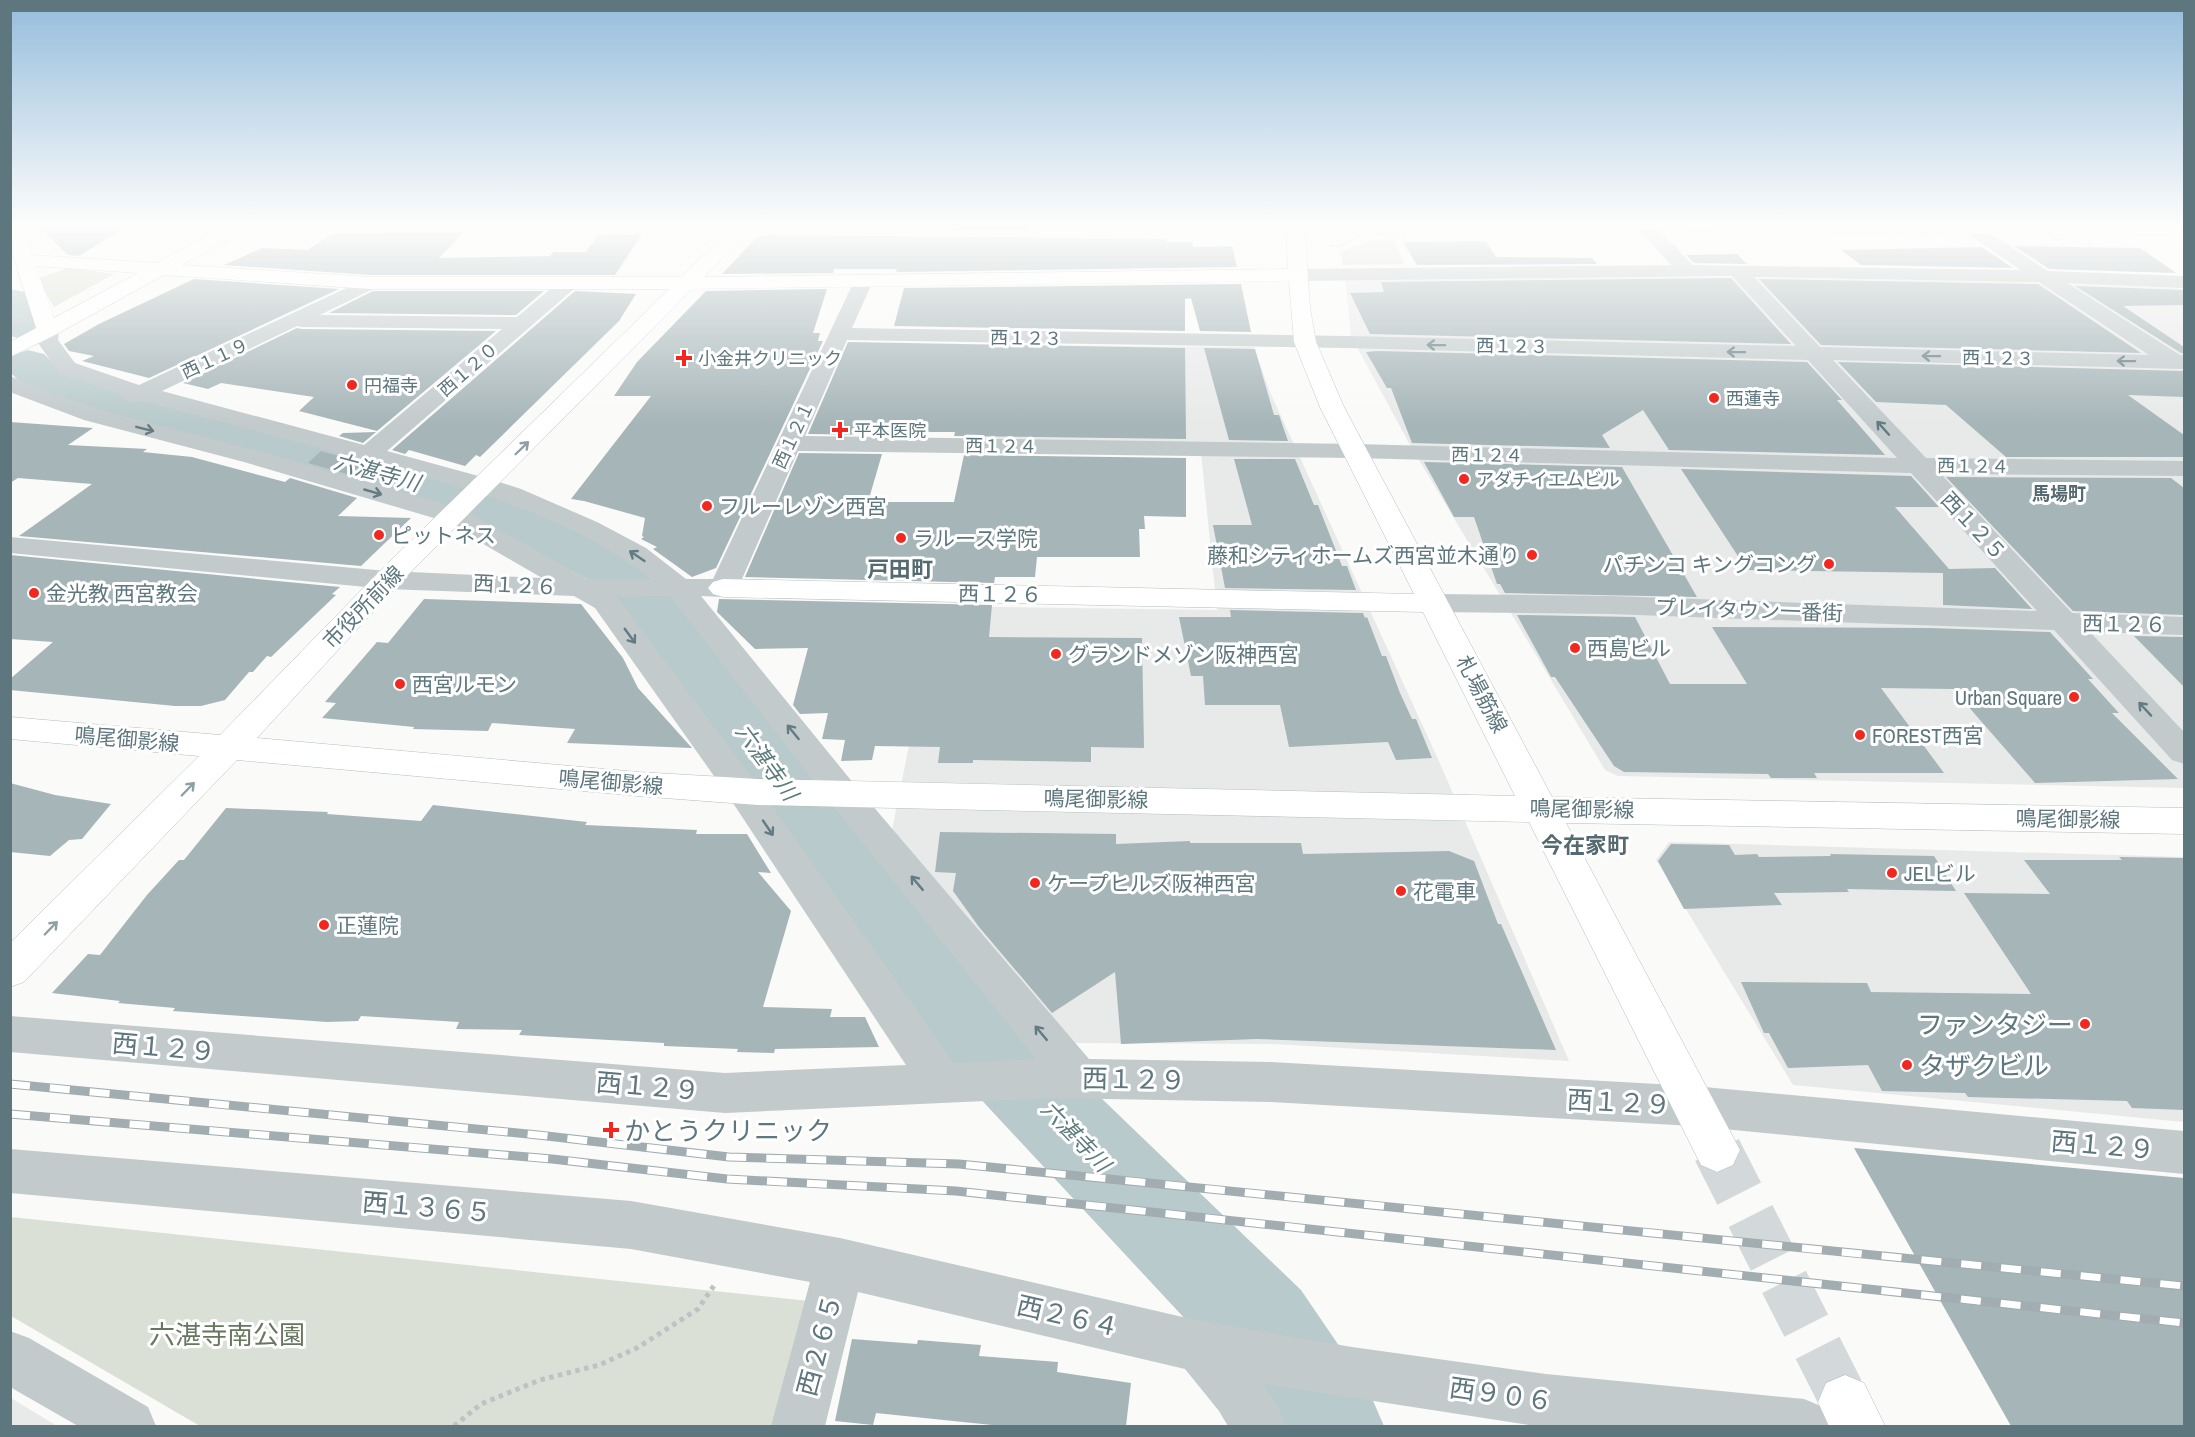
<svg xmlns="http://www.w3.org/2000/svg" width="2195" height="1437" font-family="'Archivo Narrow','Noto Sans JP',sans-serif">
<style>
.built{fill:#e8eae9}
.green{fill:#dbe0d6}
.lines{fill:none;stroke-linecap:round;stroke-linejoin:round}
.river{fill:#b8cacb;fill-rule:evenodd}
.building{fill:#a6b5b8}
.secondary-tunnel{stroke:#d3d9da;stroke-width:49;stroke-dasharray:49 25;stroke-linecap:butt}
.secondary-casing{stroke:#b5bec1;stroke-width:1}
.highway-casing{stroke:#b4bbbd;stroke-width:1}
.path-far1{stroke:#bdc2c4;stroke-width:2;stroke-dasharray:1.5 1.5;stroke-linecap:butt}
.path{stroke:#bdc2c4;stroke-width:5;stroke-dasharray:4.5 4.5;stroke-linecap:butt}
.street{fill:#c2cacc;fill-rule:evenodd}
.secondary{fill:#fff;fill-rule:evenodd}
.highway{fill:#fff;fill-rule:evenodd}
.rail-casing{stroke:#a1adb1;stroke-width:9}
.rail{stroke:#fff;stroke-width:7;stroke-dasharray:20;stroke-linecap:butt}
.path-bridge{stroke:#bdc2c4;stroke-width:2;stroke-dasharray:1.5 1.5;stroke-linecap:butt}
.oneway{stroke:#637b83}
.oneway2{stroke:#8ea0a5}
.poi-dot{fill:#f22820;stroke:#fff;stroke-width:2}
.labels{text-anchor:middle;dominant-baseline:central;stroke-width:6;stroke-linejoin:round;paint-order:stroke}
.far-street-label{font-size:18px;fill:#5e777f;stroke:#fff}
.far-poi-label{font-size:18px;fill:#5e777f;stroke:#fff;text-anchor:start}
.far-neighbourhood-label{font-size:18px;font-weight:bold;fill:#556970;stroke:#fff}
.poi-label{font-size:21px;fill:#5e777f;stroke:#fff;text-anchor:start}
.street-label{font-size:21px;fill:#5e777f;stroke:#fff}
.water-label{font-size:22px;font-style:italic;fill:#5e7c7e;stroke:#fff}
.neighbourhood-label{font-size:22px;font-weight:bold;fill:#556970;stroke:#fff}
.near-poi-label{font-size:26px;fill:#5e777f;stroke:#fff;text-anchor:start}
.near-street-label{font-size:26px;fill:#5e777f;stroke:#fff}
.near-park-label{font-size:26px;fill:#67775e;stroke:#fff}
</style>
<rect width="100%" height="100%" fill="#fafaf8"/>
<path class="built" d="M1526,275l500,6 158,6v501l-566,-12 -13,-6 -195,-325 -59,-109 -6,-59z
M1008,345l246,2 16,45 168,367 131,302 -296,-17 -198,-1 -184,-208 46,-229 280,4 -17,-167 -219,-5z
M1669,842l515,15v265l-391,-37 -137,-225z
M10,1398h1l46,28h-46z"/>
<path class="green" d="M958,224h60l13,4 -1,3h-78l2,-6z
M1372,240l22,1 10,23 -61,1 -3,-13z
M67,268l47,6 -60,33 -17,-28z
M11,1217l798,84 -34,125h-575l-189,-110z"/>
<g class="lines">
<path class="river" d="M10,289l15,3 19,34 -7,9 -15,4 -12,-3z
M28,350l16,4 15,15 86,27 316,82 57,20 113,58 41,34 164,213 162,196 303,291 66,97 17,39h-119l-38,-62 -291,-313 -152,-210 -155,-225 -40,-36 -109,-58 -57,-22 -312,-84 -84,-27 -17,-17v-16z"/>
</g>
<path class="building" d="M37,225l87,3 -45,28 -11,-1z
M464,232l-25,26 111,-2 3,-4h33l12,-17 44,-1 -27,41h-245l-146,-10 38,-17 46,2 22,-15 11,-2z
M770,235l397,4v3h25l1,5 39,-1 5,21 -341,5 1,-3h-63l-1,4 -111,1 34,-36z
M1486,241l10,16 96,1 5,6 -180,1 -14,-23z
M2014,246l126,2 36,25 -127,-4z
M1982,247l31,21 -152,-3 -20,-15z
M1737,254l10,10 -53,-1 -8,-8z
M1731,278l60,66 -421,-10 -20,-41 34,-1 -3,-10z
M194,279l145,10 -190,89 -67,-17 12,-5 -25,-5 -5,-7 35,-20z
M1759,279l279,5 103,69 -320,-8z
M1241,284l10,48 -51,-1 -9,-33 -6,1v32l-291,-5 10,-38z
M2075,286l109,4v15l-61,1 61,41v6h-3z
M827,289l-14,44h7l-2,8h5l-107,227 -24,9 -39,-28 4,-2 -16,-8 3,-2 -2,-1 3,-18 -61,-17 -13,-2 80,-103h-37l23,-34 69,-71z
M373,291h171l-28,24 -187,-2z
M575,291l61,3 -17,27 -139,136 -4,-2 -11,11 -56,-16 -4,4 -13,-4z
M297,328l5,1 194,2 -119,100 -78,-20 15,-14 -93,-14 -13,6 -25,-6z
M848,342l337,6 1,91 -232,-3 1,-4h-67l-1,3 -79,-1z
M1204,348l51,1 19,66h5l9,26 -59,-1z
M1378,351l429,11 35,38h-5l48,55 -216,-5 -26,-40 -41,25 8,13 -198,-5 -21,-55h-4l-21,-36z
M1838,362l346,9v26l-56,-2 56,40v22h-178l-60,-52 -70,-3z
M10,422l83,6 -25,17 79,4 -4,3 49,5 93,25 5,-4 67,20 -19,18 73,2 -50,48 -342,-30 73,-52 -74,-6 -8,5z
M376,432l-13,11 -24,-7 4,-3z
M321,451l36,10 31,8 -13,13 -67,-19z
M799,453l83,1 -14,48h86l10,-47 222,3v59l-42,-1 1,13h-6l1,28h-103l-2,20h-40l-1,6 -249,-6z
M1234,459h61l19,46h4l24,61h5l9,24 -131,-2 -12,-63h39z
M1424,462l198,5 75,130 -192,-4 -5,-9h-3l-23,-67h-20z
M1681,469l230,7 28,31h-44l54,62 46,-1 37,41 -89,-4v-32l-196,-3z
M1946,477l225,1 13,10v127l-111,-4z
M10,555l330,32 -8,7 4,1 -65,62 -4,-1 -14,16h-4l-24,28 -24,6h-26l-165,-16v-11l43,-37 -43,-3z
M424,599l157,5 42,54 15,30 54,60 -125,-5 8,-14 -83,-6 -4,8 -75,-2 1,-2 -92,-9 14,-15 -11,-1 52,-60 11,1z
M719,599l273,6 -3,32 153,1 2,110 -53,-1v15l-118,-2v3h-35l2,-16 -65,-1 -3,14 -31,1 4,-21 -23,-1 6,-26 -28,1 -7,-9 15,-57 -53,1 -38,-37z
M1230,610l133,3 2,5 2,-1 15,39h4l14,37 12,26h4l16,39 -36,2 -8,-18 -99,5 -9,-42h-75l-2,-29h-12l-12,-59h52z
M1517,615l118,2 35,67h77l-35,-57 218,1 120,4 43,47h-5l31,34h-7l66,66 -143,4 -82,-94 -72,-1 63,85h-130l3,5h-46l-3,-4 -144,-2 -10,-6 -59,-89h-4z
M2134,636l50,1v50z
M10,783l45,12 56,9 -29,35 -13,1 -19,16 -40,-4z
M433,805l154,17 -2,3 112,5 -1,4h51l24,39 -13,-1 33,39 -28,96 69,2 -2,8h35l14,30 -104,2 -1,4 -37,-1 1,-3 -74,-3v-3l-145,-8 3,-5 -66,-1 3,-7 -98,-6 -3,5 -31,1 -154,-11 2,-3 -57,-5 2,-2 -68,-8 36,-39 12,1 47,-60 32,-35h5l42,-52 102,4 -1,2 94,7z
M940,832l176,2v10l74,-3v2h111l2,11 146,-3 25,10 24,63h3l55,126 -299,-11 -136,5 -6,-72 -63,41 -73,-86 -26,-36 3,-18 -21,-1z
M1671,844l58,1 6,10 22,-1 2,3 72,-1 -1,-2 104,2 22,35 -109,-2 2,3 -75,1 8,12 -98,4 -26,-48z
M2119,857l65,1v252l-52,-2 -5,-7 -159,-4 -3,-4 -83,-2 -14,-26 -80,3 -19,-35h-5l-23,-51 126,1 4,9 160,2 -67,-101 86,1 -26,-34h98z
M1854,1148l330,30v248h-173z
M852,1339l65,5 1,-4 63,5 -2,11 79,6 -1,10 74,11 -5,43h-134v-1l-116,-12 -3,12 -38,-4z"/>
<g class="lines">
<path class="secondary-tunnel" d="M1717,1150l128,252"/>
<defs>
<path id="secondary" d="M10,224h14l8,31 125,8 72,-39h23l-3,4 -67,37 188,12h311l55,-53h19l-51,53 584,-8 -2,-45h18l6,84 6,34 28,65 208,390 632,11v26l-618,-11 174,327 -7,15 -16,7 -16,-7 -172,-343 -771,-17 -120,-9 -401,-36 -213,222 -14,5v-44l189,-187 -189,-17v-22l210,18 157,-161 292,-285h-299l-206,-14 -109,60 -45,22v-15l26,-14 -22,-70zM36,266l102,7 -84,45zM1289,281l5,61 26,65 94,187 -691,-15 -10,3 -5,6 5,6 10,3 700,15 92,184 -757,-17 -120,-7 -381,-34 140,-152 295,-297z
M1845,1375l19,8 21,43h-56l-11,-24 8,-19z"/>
<path id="highway" d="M1476,224l708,1v10l-699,-6 -6,-1z"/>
</defs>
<use href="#secondary" class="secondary-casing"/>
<use href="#highway" class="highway-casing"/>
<path class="path-far1" d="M1331,246h10l22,-12 41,1 -4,-11"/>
<path class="path" d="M454,1426l27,-22 59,-24 59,-15 38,-17 61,-39 17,-25"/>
<path class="street" d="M1637,224h16l40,41 327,5 -66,-46h22l72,47 136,5v12l-117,-5 113,72h4v14l-351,-9 93,98 258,3v15l-243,-2 131,139 112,4v18l-94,-3 94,100v32l-12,-4 -118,-130 -444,-16 -175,-2 -10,-3 -5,-6 5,-6 10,-3 175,2 427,15 -126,-138 -555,-15 -558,-7 -60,137 -5,6 -10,3 -22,-1 153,188 235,275 182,3 422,24 491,45v43l-491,-48 -422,-24 -218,-4 -328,15 -715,-61v-36l715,57 181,-8 -175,-265 -136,-192 -21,-12 -187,-7 -377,-36v-16l377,34 155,7 -98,-57 -200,-59 -160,-42 -74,-28v-16l32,14 58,20 162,42 200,57 125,70h64c-84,-66 -191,-93 -293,-120 -72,-20 -143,-39 -215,-58l-9,2 -8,-2 -3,-6 -64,-22 -23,-33 5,-13 7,-2 7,2 4,4 -1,9 17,23 64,22 231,-108 7,2 3,4 -3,4 -57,28 197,2 44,-37h14l3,4 -3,4 -188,163 106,29 28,9 76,33 49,26 40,31h27l143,-302h14l3,4 -21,47 495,8 449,10 -64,-70 -434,5 -7,-2 -3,-4 3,-4 7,-2 373,-4 -32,-35zM1754,277l285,5 110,73 -329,-8zM297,326l5,1 200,2 -138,116 -202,-54zM847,340l500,8 461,12 89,98 -541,-14 -551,-8zM670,596l160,206 206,257 -82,4 -199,-281 -138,-185z
M10,1149l621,52 209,37 360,83 152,26 194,27 258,25 19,8 8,19h-295l-272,-42 14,23 8,19h-58l-9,-15 -34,-42 -327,-77 -33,134h-54l39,-144 -179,-33 -621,-56z
M10,1331l19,7 119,69 8,19h-78l-68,-39z"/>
<use href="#secondary" class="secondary"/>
<use href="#highway" class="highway"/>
<defs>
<path id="rail" d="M10,1084l528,51 191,22 230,7 1225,122
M10,1114l542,45 175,20 229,12 1228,132"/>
</defs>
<use href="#rail" class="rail-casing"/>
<use href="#rail" class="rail"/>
<path class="path-bridge" d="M2035,224l24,16h-6"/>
</g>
<defs><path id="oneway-shaft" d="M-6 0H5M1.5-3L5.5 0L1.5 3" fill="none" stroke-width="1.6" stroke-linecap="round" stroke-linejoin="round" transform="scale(1.5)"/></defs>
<g class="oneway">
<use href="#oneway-shaft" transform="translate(1436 345) rotate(-179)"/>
<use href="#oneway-shaft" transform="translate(1736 352) rotate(-179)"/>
<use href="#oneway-shaft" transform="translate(1931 356) rotate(-179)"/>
<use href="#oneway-shaft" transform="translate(2126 361) rotate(-179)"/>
<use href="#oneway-shaft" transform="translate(1883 428) rotate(-132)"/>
<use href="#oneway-shaft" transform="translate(145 429) rotate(14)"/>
<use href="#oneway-shaft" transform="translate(373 492) rotate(16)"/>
<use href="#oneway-shaft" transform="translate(637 556) rotate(-146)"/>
<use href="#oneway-shaft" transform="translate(630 636) rotate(54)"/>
<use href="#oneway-shaft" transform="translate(2145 709) rotate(-133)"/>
<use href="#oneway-shaft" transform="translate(793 732) rotate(-129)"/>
<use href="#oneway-shaft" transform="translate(768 828) rotate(56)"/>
<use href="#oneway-shaft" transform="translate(917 883) rotate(-130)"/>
<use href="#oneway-shaft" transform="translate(1041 1033) rotate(-130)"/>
</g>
<g class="oneway2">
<use href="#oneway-shaft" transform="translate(522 448) rotate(-44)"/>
<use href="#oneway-shaft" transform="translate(188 789) rotate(-46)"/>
<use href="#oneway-shaft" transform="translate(51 928) rotate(-46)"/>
</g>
<linearGradient id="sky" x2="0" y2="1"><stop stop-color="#95bddc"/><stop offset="0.53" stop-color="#fdfdfc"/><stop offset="1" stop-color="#fdfdfc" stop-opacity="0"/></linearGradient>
<rect width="2195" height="425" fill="url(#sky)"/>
<g class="poi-dot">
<path d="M681 349h6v6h6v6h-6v6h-6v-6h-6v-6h6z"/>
<circle cx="352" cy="385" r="6"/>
<circle cx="1714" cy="398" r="6"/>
<path d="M837 421h6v6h6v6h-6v6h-6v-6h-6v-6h6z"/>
<circle cx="1464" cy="479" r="6"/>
<circle cx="707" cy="506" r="6"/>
<circle cx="379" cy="535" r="6"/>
<circle cx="901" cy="538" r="6"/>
<circle cx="1532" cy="555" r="6"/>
<circle cx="1829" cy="564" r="6"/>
<circle cx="34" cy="593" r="6"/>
<circle cx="1575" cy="648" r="6"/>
<circle cx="1056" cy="654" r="6"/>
<circle cx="400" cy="684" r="6"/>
<circle cx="2074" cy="697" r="6"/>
<circle cx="1860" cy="735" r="6"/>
<circle cx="1892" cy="873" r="6"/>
<circle cx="1035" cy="883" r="6"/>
<circle cx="1401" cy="891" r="6"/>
<circle cx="324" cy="925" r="6"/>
<circle cx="2085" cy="1024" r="6"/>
<circle cx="1907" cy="1065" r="6"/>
<path d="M608 1121h6v6h6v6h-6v6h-6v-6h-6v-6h6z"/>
</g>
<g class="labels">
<g class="far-street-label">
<text transform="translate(1026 338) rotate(1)">西１２３</text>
<text transform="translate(1512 346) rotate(1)">西１２３</text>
<text transform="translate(215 358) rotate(-25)">西１１９</text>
<text transform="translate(1998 358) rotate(1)">西１２３</text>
<text transform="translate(468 369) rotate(-41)">西１２０</text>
<text transform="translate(793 435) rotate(-65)">西１２１</text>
<text transform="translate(1001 446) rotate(1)">西１２４</text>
<text transform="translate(1487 455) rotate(1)">西１２４</text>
<text transform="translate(1973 466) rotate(1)">西１２４</text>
</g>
<g class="far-poi-label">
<text x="698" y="358">小金井クリニック</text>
<text x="364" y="385">円福寺</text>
<text x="1726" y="398">西蓮寺</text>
<text x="854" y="430">平本医院</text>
<text x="1476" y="479">アダチイエムビル</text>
</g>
<g class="far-neighbourhood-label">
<text x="2059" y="493">馬場町</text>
</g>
<g class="poi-label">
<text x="719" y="506">フルーレゾン西宮</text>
<text x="391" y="535">ピットネス</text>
<text x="913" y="538">ラルース学院</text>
<text x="1520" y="555" text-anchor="end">藤和シティホームズ西宮並木通り</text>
<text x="1817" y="564" text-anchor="end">パチンコ キングコング</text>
<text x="46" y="593">金光教 西宮教会</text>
<text x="1587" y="648">西島ビル</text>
<text x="1068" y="654">グランドメゾン阪神西宮</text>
<text x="412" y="684">西宮ルモン</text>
<text x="2062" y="697" text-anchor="end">Urban Square</text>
<text x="1872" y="735">FOREST西宮</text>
<text x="1904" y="873">JELビル</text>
<text x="1047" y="883">ケープヒルズ阪神西宮</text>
<text x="1413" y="891">花電車</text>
<text x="336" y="925">正蓮院</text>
</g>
<g class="street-label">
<text transform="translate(1974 526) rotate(47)">西１２５</text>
<text transform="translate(515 585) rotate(3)">西１２６</text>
<text transform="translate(1000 594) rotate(1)">西１２６</text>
<text transform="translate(363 607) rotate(-46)">市役所前線</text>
<text transform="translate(1749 610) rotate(2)">プレイタウン一番街</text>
<text transform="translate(2124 624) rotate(1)">西１２６</text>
<text transform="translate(1482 694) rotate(62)">札場筋線</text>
<text transform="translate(127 739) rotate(5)">鳴尾御影線</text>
<text transform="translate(611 782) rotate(5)">鳴尾御影線</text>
<text transform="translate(1096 799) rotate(1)">鳴尾御影線</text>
<text transform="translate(1582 809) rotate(1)">鳴尾御影線</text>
<text transform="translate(2068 819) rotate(1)">鳴尾御影線</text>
</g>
<g class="water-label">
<text transform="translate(377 472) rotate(15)">六湛寺川</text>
<text transform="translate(767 762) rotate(54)">六湛寺川</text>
<text transform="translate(1076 1136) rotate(46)">六湛寺川</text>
</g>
<g class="neighbourhood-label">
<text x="900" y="569">戸田町</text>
<text x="1585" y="845">今在家町</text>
</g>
<g class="near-poi-label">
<text x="2073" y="1024" text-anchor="end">ファンタジー</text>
<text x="1919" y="1065">タザクビル</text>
<text x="624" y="1130">かとうクリニック</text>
</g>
<g class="near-street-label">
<text transform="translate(164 1047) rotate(5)">西１２９</text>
<text transform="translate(1134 1079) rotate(1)">西１２９</text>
<text transform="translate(648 1086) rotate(5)">西１２９</text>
<text transform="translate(1619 1102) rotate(3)">西１２９</text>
<text transform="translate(2103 1145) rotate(5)">西１２９</text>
<text transform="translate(427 1207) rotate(5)">西１３６５</text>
<text transform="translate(1068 1316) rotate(13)">西２６４</text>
<text transform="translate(819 1345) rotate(-75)">西２６５</text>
<text transform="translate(1501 1394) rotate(8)">西９０６</text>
</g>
<g class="near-park-label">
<text x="227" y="1334">六湛寺南公園</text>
</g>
</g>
<rect width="2195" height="1437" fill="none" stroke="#5e777f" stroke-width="24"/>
</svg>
